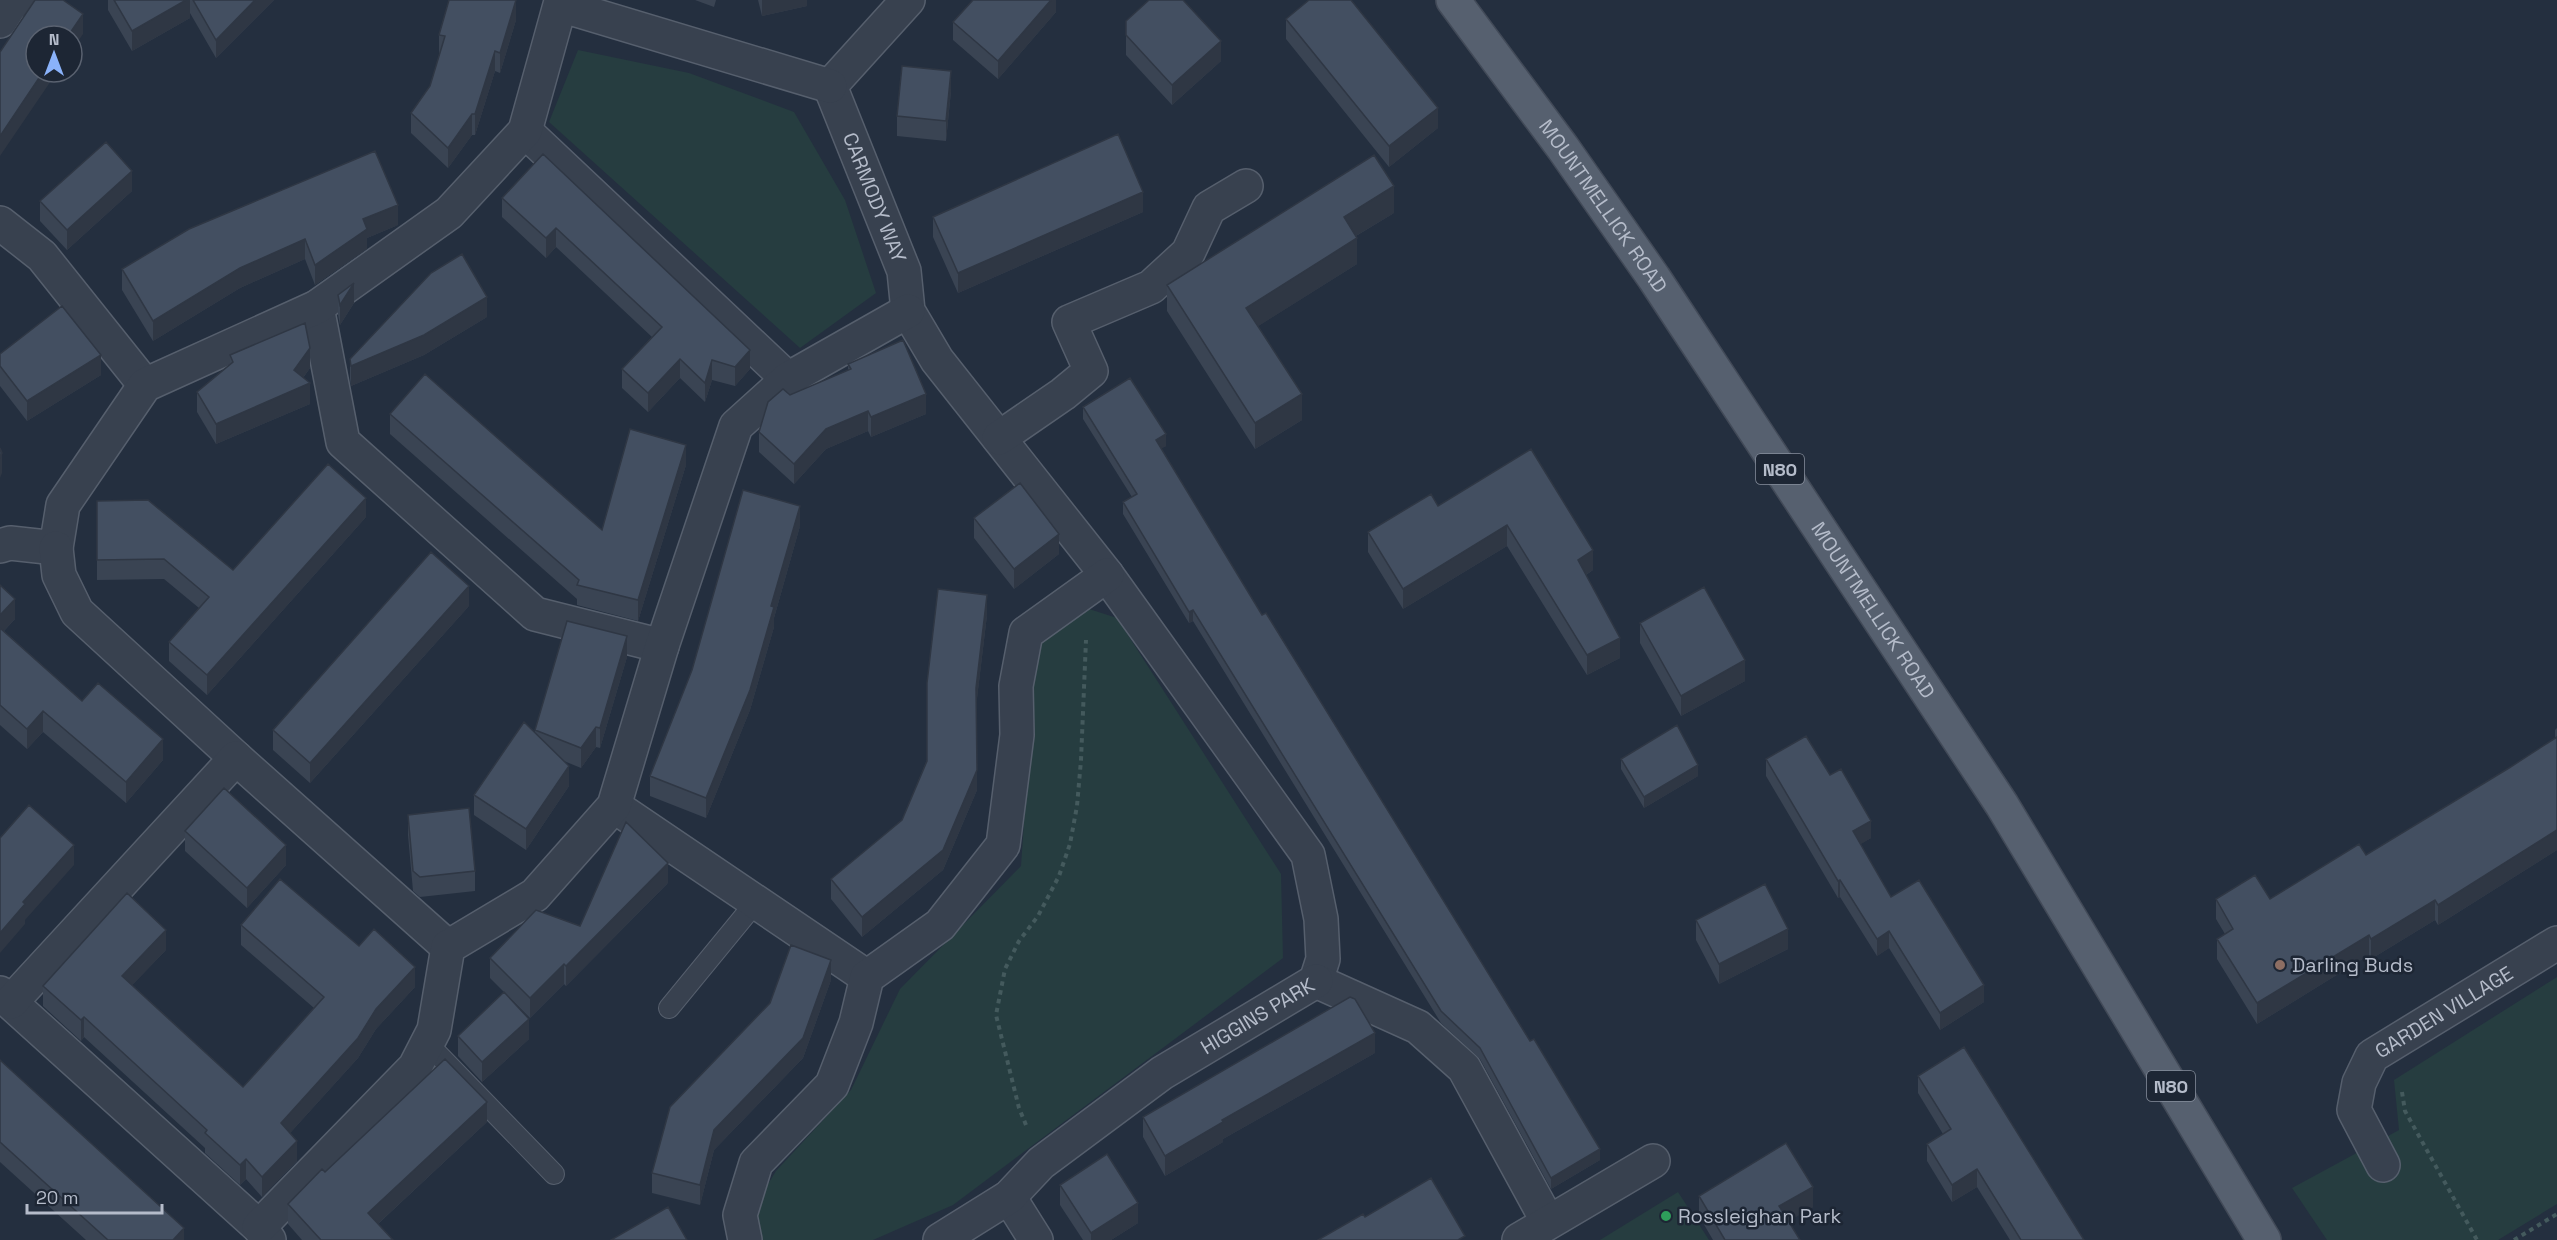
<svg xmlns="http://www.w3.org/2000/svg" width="2557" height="1240" font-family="'Space Grotesk',sans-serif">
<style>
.green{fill:#263d40}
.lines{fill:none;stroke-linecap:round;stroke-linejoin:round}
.service-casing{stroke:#565f6d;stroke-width:22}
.minor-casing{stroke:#565f6d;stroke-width:36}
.primary-casing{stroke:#424a58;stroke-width:36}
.path{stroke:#445a5d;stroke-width:4;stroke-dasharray:4.5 4.5;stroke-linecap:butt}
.service{stroke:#38414f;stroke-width:20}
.minor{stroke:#38414f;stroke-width:33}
.primary{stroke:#56606f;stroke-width:33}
.wall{fill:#3a4453}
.shaded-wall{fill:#2f3744}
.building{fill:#434f61;stroke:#2f3744;stroke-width:1.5}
.education-dot{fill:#8d6e63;stroke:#1d2634;stroke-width:2}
.leisure-dot{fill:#2e9e5b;stroke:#1d2634;stroke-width:2}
.labels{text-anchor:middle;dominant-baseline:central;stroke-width:5;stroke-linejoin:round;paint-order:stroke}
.shield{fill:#1d2634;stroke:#878f9d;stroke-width:1.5}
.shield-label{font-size:18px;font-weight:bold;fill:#b5bcca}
.street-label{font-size:20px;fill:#b5bcca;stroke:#1d2634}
.poi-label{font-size:20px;fill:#b5bcca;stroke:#1d2634;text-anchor:start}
</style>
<rect width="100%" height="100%" fill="#242f3f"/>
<path class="green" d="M578,50l111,23 105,39 51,88 31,93 -76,55 -251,-226z
M1086,608l31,10 164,256 2,84 -330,247 -80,35h-116l-3,-33 22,-36 75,-81 49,-101 121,-123 15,-219z
M2557,977v227l-59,36h-171l-35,-52 107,-58 -5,-50z
M1678,1192l31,48h-109z"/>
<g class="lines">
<defs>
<path id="service" d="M669,1008l87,-106
M427,1043l127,131"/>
<g id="minor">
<path d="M0,21l11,-17 8,-4"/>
<path id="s1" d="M830,86l74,185 4,40 29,49 170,215 201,280 13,64 2,40 -7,22"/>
<path d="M830,86l78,-86"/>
<path d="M525,131l263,248"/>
<path d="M0,223l42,33 103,129"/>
<path d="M317,307l26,135 192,172 127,32"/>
<path d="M999,438l64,-44 28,-23 -22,-49 82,-35 37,-34 21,-45 37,-22"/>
<path d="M0,546l10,-3 46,5 7,-43 82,-120 172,-78 132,-94 76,-82 35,-126 270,81"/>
<path d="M56,548l3,27 18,37 159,146"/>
<path d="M614,806l253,171"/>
<path d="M1316,981l102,46 46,41 84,154"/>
<path d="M0,993l259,234 10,13"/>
<path d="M11,1002l225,-244 212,189"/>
<path id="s2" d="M2383,1165l-29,-55 5,-27 13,-27 185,-113"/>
<path d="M1009,1197l27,43"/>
<path d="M259,1227l156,-160 19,-37 14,-83 87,-52 79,-89 48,-160 74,-220 52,-47 120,-68"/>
<path d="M745,1240l-5,-25 16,-52 76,-78 24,-62 11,-46 73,-52 63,-80 14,-110 -1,-49 10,-53 81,-58"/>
<path id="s3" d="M940,1240l69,-43 32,-34 121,-90 154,-92"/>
<path d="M1519,1240l134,-79"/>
</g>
<g id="primary">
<path id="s4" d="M1453,0l110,148 91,130 348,527 262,435"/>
</g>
</defs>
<use href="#service" class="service-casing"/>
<use href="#minor" class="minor-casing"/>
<use href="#primary" class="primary-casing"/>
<path class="path" d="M2402,1092l3,19 72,129
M1026,1125l-7,-17 -23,-93 9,-46 14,-28 19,-25 21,-40 11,-32 7,-38 4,-46 5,-120
M2514,1240l43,-26"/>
<use href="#service" class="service"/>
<use href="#minor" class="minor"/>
<use href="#primary" class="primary"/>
</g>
<path class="wall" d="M108,0h166l-58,58 -26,-45v5l-58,33 -24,-41z
M695,0h21l-2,7z
M758,0h49v6l-45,10z
M1056,0v12l-58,67 -45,-39v-18z
M1286,19l152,109 -49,39 -103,-128z
M516,20l-16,53 -5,-2 -20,64h-3l-24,33 -37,-35v-20l19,-27 9,-31v-20z
M1126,21l95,40 -49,44 -46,-50z
M951,91l-5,50 -49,-5v-20z
M543,154l207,215 -15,17 -23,-6 -7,22 -25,-24 -32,34 -26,-24v-19l30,-32 -96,-90 -10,11 -44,-41v-19z
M132,191l-65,59 -27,-29v-20z
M1143,212l-185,81 -25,-56v-20z
M1394,213l-38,23 1,28 -99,62 44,94 -47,29 -88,-138v-26z
M398,225l-31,13v11l-52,36 -10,-26 -65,29 -87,53 -31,-51v-21z
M338,295l16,8 -14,22 -2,-10z
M487,317l-63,38 -73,31 -1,-7v-20z
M0,354l101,21 -74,46 -27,-35z
M230,355l80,13 -7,10 7,26 -94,40 -19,-32v-20l33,-28z
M848,364l78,50 -55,23 -3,-6 -42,18 -32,35 -35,-32v-20l31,-37 58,-25z
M1083,407l83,39 -5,2 101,167 338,545 -49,29 -71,-130 -39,-36 -248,-402 -4,2 -66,-109v-12l9,-5 -49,-78z
M390,414l212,116 84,-65 -48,156 -61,-16v-6l-187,-165z
M1531,449l62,121 -7,5 34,83 -33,17 -80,-129 -104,63 -35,-57v-20l70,-26z
M97,501l136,69 133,-53 -159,178 -38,-34v-19l30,-34 -35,-29 -67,1z
M974,518l85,36 -45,35 -40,-51z
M800,526l-26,92v9l-24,83 -44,108 -56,-22v-20z
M0,585l15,34 -11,12 78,70 81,59 -37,43 -83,-71 -16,17 -27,-24z
M469,606l-159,177 -37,-33v-20z
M987,615l-11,91 1,84 -34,80 -81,67 -31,-38v-20l71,-59z
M1640,623l105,58 -64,35 -41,-73z
M627,657l-27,91 -4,-1 -15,21 -17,-7 5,25 -43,64 -52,-35v-20l61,-62v-3z
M2557,728v122l-119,75 -3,-5 -64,39 -2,-4 -112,69 -40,-65v-20l8,-5 -9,-15v-20h54l96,-44 143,-87 46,-30v-8z
M1621,759l77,17 -54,32 -23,-39z
M1766,759l64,16 41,63 -11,6 31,53 93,105 -44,28 -51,-82 -12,8 -37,-59 -2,1 -72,-122z
M408,815l67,56v20l-55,6 -7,-6 -5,-56z
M185,831l101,34 -39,43 -62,-57z
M668,883l-102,103 -2,-2 -34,34 -21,-21 20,42 -47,43 -24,-26v-20l46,-44 -14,-14v-20l90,-32z
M1696,920l92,29 -69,35 -23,-44z
M241,925l118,21 56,41 -39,42 -18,29 -68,75 7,28 -35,36 -16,-18 -6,6 -35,-32v-5l-121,-111 -3,4 -38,-35v-20l123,-36 -34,35 111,102 71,-79 -73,-63z
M831,980l-28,78 -89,92 -14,55 -48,-12v-20l118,-170z
M1375,1053l-152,86v3l-58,34 -22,-39v-20z
M0,1060l184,180h-98l-86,-78z
M1918,1076l166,164h-74l-33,-53 -25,15 -25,-41v-17l16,-10 -25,-41z
M487,1122l-109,102 15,16h-91l-14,-16v-20l37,-32z
M1060,1185l78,38 -27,17h-28l-23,-35z
M1699,1196l114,11 -25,14 12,19h-87l-14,-24z"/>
<path class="shaded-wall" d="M186,0h4v18l-58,33v-20z
M255,0h19l-58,58v-18z
M516,0v20l-16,53v-20z
M762,0h45v6l-45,10z
M1051,0h5v12l-58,67v-18z
M83,14v20l-11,16v-14h-4z
M1221,41v20l-49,44v-20z
M495,51v20l-20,64v-21z
M951,71v20l-5,50v-20z
M43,72h14l-57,84v-20z
M1438,108v20l-49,39v-21z
M472,114v21l-24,33v-20z
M132,171v20l-65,59v-20z
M1394,186v27l-50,30v-26z
M1143,192v20l-185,81v-20z
M398,205v20l-31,13v11l-52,36v-20l48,-46z
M556,228v19l-10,11v-20z
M1357,238v26l-111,70v-26z
M305,239v20l-65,29 -87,53v-20l87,-53z
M354,283v20l-14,22v-20z
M487,297v20l-63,38 -73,31v-20z
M310,348v20l-16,22v-20z
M750,350v19l-15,17v-19z
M101,355v20l-74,46v-20z
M680,359v19l-32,34v-19z
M712,360v20l-7,22v-19z
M310,383v21l-94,40v-20z
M926,394v20l-55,23v-20z
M1302,394v26l-47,29v-26z
M868,411v20l-42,18 -32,35v-20l32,-35z
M1166,434v12l-10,6v-12z
M686,445v20l-48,156v-21z
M2,453v20l-2,5v-20z
M366,498v19l-159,178v-20z
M800,506v20l-26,92v9l-24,83 -44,108v-20l65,-192z
M1507,525v21l-104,63v-20z
M1059,534v20l-45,35v-20z
M1593,550v20l-15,10v-20z
M469,586v20l-159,177v-20z
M987,595v20l-11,93v-20z
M15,599v20l-15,16v-20z
M1193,610v11l-4,2v-11z
M627,636v21l-27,91v-20z
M1620,638v20l-33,17v-20z
M1745,660v21l-64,35v-20z
M43,711v21l-16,17v-20z
M596,727v20l-15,21v-20z
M163,739v21l-37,43v-21z
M1698,765v11l-54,32v-11z
M569,766v20l-43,64v-21z
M977,770v20l-34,80 -81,67v-20z
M1871,821v17l-18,11v-18z
M2557,830v20l-119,75v-20z
M74,845v20l-49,55v4l-25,29v-20l23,-31z
M286,845v20l-39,43v-20z
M668,863v20l-102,103v-20z
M1840,880v17l-2,1v-17z
M2435,900v20l-64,39v-20z
M1788,929v20l-69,35v-20z
M166,930v20l-44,46v-20z
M1889,931v17l-12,8v-17z
M2369,935v20l-112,69v-21z
M831,960v20l-28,78 -89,92 -14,55v-20l14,-55z
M564,964v20l-34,34v-20z
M415,967v20l-39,42 -18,29 -77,85v-20l95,-114z
M1984,985v17l-44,28v-17z
M84,1017v20l-3,4v-21z
M529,1019v20l-47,43v-20z
M1375,1033v20l-152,86v3l-58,34v-20l57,-36z
M487,1102v20l-119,111v-20z
M297,1141v20l-35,36v-20z
M1600,1149v11l-49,29v-11z
M246,1159v20l-6,6v-20z
M1977,1169v18l-25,15v-17z
M1813,1187v20l-34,20v-21z
M1138,1203v20l-27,17h-20v-7z
M184,1228v12h-11z"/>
<path class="building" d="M35,0h28l20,14 -15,22h-32v36h7l-43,64v-84z
M114,0h72l-54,31z
M193,0h62l-39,40z
M449,0h67l-16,53 -5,-2 -20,63h-3l-24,34 -37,-35 19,-27 15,-50 -6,-1z
M973,0h78l-53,61 -45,-39z
M1149,0h34l38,41 -49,44 -46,-50v-14z
M1309,0h42l87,108 -49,38 -103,-127z
M902,66l49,5 -5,50 -49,-5z
M1118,134l25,58 -185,81 -25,-56z
M106,142l26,29 -65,59 -27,-29z
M375,151l23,54 -35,14 4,10 -52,36 -10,-26 -65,29 -87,53 -31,-52 67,-40z
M543,154l207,196 -15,17 -23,-7 -7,23 -25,-24 -32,34 -26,-24 40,-42 -106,-99 -10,10 -44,-40z
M1374,155l20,31 -50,31 13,21 -111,70 56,86 -47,29 -88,-138z
M462,254l25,43 -63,38 -73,31 -1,-7 81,-86z
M354,283l-14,22 -2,-10z
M62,306l39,49 -74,46 -27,-35v-12z
M305,323l5,25 -16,22 16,13 -94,41 -19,-32 36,-30 -3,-7z
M903,340l23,54 -55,23 -3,-6 -42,18 -32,35 -35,-32 9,-30 15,-13 7,6 61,-26 -3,-5z
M425,374l177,156 28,-101 56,16 -48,155 -61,-15 2,-5 -189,-166z
M1130,378l36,56 -10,6 106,175 4,-2 264,428 4,-2 66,110 -49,29 -71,-130 -39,-37 -248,-401 -4,2 -66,-110 14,-8 -54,-87z
M0,448l2,5 -2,5z
M1531,449l62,101 -15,10 42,78 -33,17 -80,-130 -104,64 -35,-57 63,-38 7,12z
M328,464l38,34 -159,177 -38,-33 40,-45 -45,-38 -67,1v-59l51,-1 85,70z
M1020,483l39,51 -45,35 -40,-51z
M743,490l57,16 -29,100 3,1 -24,83 -44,108 -56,-22 42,-106z
M431,552l38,34 -159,177 -37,-33z
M0,585l15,14 -15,16z
M1704,587l41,73 -64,36 -41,-73z
M938,589l49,6 -11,93 1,82 -34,80 -81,67 -31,-38 71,-59 25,-59v-78z
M567,621l60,15 -27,92 -4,-1 -15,21 -46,-18z
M0,628l82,73 16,-18 65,56 -37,43 -83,-71 -16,18 -27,-24z
M524,722l45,44 -43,63 -52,-34z
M1677,725l21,40 -54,32 -23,-38z
M1806,736l24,39 11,-6 30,52 -18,10 38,66 28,-17 65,105 -44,28 -51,-82 -12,8 -37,-59 -2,1 -72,-122z
M2557,737v93l-119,75 -3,-5 -64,39 -2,-4 -112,68 -40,-64 16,-10 -17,-30 39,-24 15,24 89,-55 7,11 143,-87z
M224,788l62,57 -39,43 -62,-57z
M29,805l45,40 -51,57 2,2 -25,29v-95z
M469,808l6,63 -55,6 -7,-6 -5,-56z
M626,822l42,41 -102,103 -2,-2 -34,34 -40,-40 46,-48 44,16z
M280,879l79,67 15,-17 41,38 -39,42 -18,29 -77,85 16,18 -35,36 -16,-18 -6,6 -35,-32 2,-3 -123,-113 -3,3 -38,-34 84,-93 39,37 -44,46 121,111 81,-90 -83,-72z
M1765,884l23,45 -69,35 -23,-44z
M791,945l40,15 -28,78 -89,92 -14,55 -48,-12 18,-66 100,-104z
M504,992l25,27 -47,43 -24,-26z
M1350,997l5,2 20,34 -153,87 1,2 -58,34 -22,-39z
M1964,1047l120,193h-63l-44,-71 -25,16 -25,-41 24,-15 -33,-53z
M445,1059l42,43 -119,111 25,27h-72l-33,-36 34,-35 3,3z
M0,1060l184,168 -11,12h-65l-108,-98z
M1786,1143l27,44 -34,19 21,34h-75l-26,-44z
M1107,1154l31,49 -47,30 -31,-48z
M1431,1178l34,58 -7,4h-140l45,-26 2,3z
M668,1207l19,33h-76z"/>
<circle class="education-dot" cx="2280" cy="965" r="6"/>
<circle class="leisure-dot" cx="1666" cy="1216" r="6"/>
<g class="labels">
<g class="shield">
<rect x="1756" y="454" width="48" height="30" rx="4.5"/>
<rect x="2147" y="1071" width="48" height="30" rx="4.5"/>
</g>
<g class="shield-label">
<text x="1780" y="469">N80</text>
<text x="2171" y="1086">N80</text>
</g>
<g class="street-label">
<text stroke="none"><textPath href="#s1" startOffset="120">CARMODY WAY</textPath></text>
<text stroke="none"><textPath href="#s4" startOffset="255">MOUNTMELLICK ROAD</textPath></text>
<text stroke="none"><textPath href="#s4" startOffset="741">MOUNTMELLICK ROAD</textPath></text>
<text stroke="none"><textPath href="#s2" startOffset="204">GARDEN VILLAGE</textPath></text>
<text stroke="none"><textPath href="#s3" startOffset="390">HIGGINS PARK</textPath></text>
</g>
<g class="poi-label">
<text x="2292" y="965">Darling Buds</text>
<text x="1678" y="1216">Rossleighan Park</text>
</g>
</g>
<g transform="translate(54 54)"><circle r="28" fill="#1d2634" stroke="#5a6270" stroke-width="1.5"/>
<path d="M0-4.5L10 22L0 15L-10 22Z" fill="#8ab2fa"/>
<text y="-9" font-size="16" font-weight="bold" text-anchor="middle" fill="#b5bcca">N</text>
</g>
<path d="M27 1204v9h135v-9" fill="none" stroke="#b5bcca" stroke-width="3"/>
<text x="36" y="1204" font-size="18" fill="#b5bcca" stroke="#1d2634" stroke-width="4.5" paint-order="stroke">20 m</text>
</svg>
